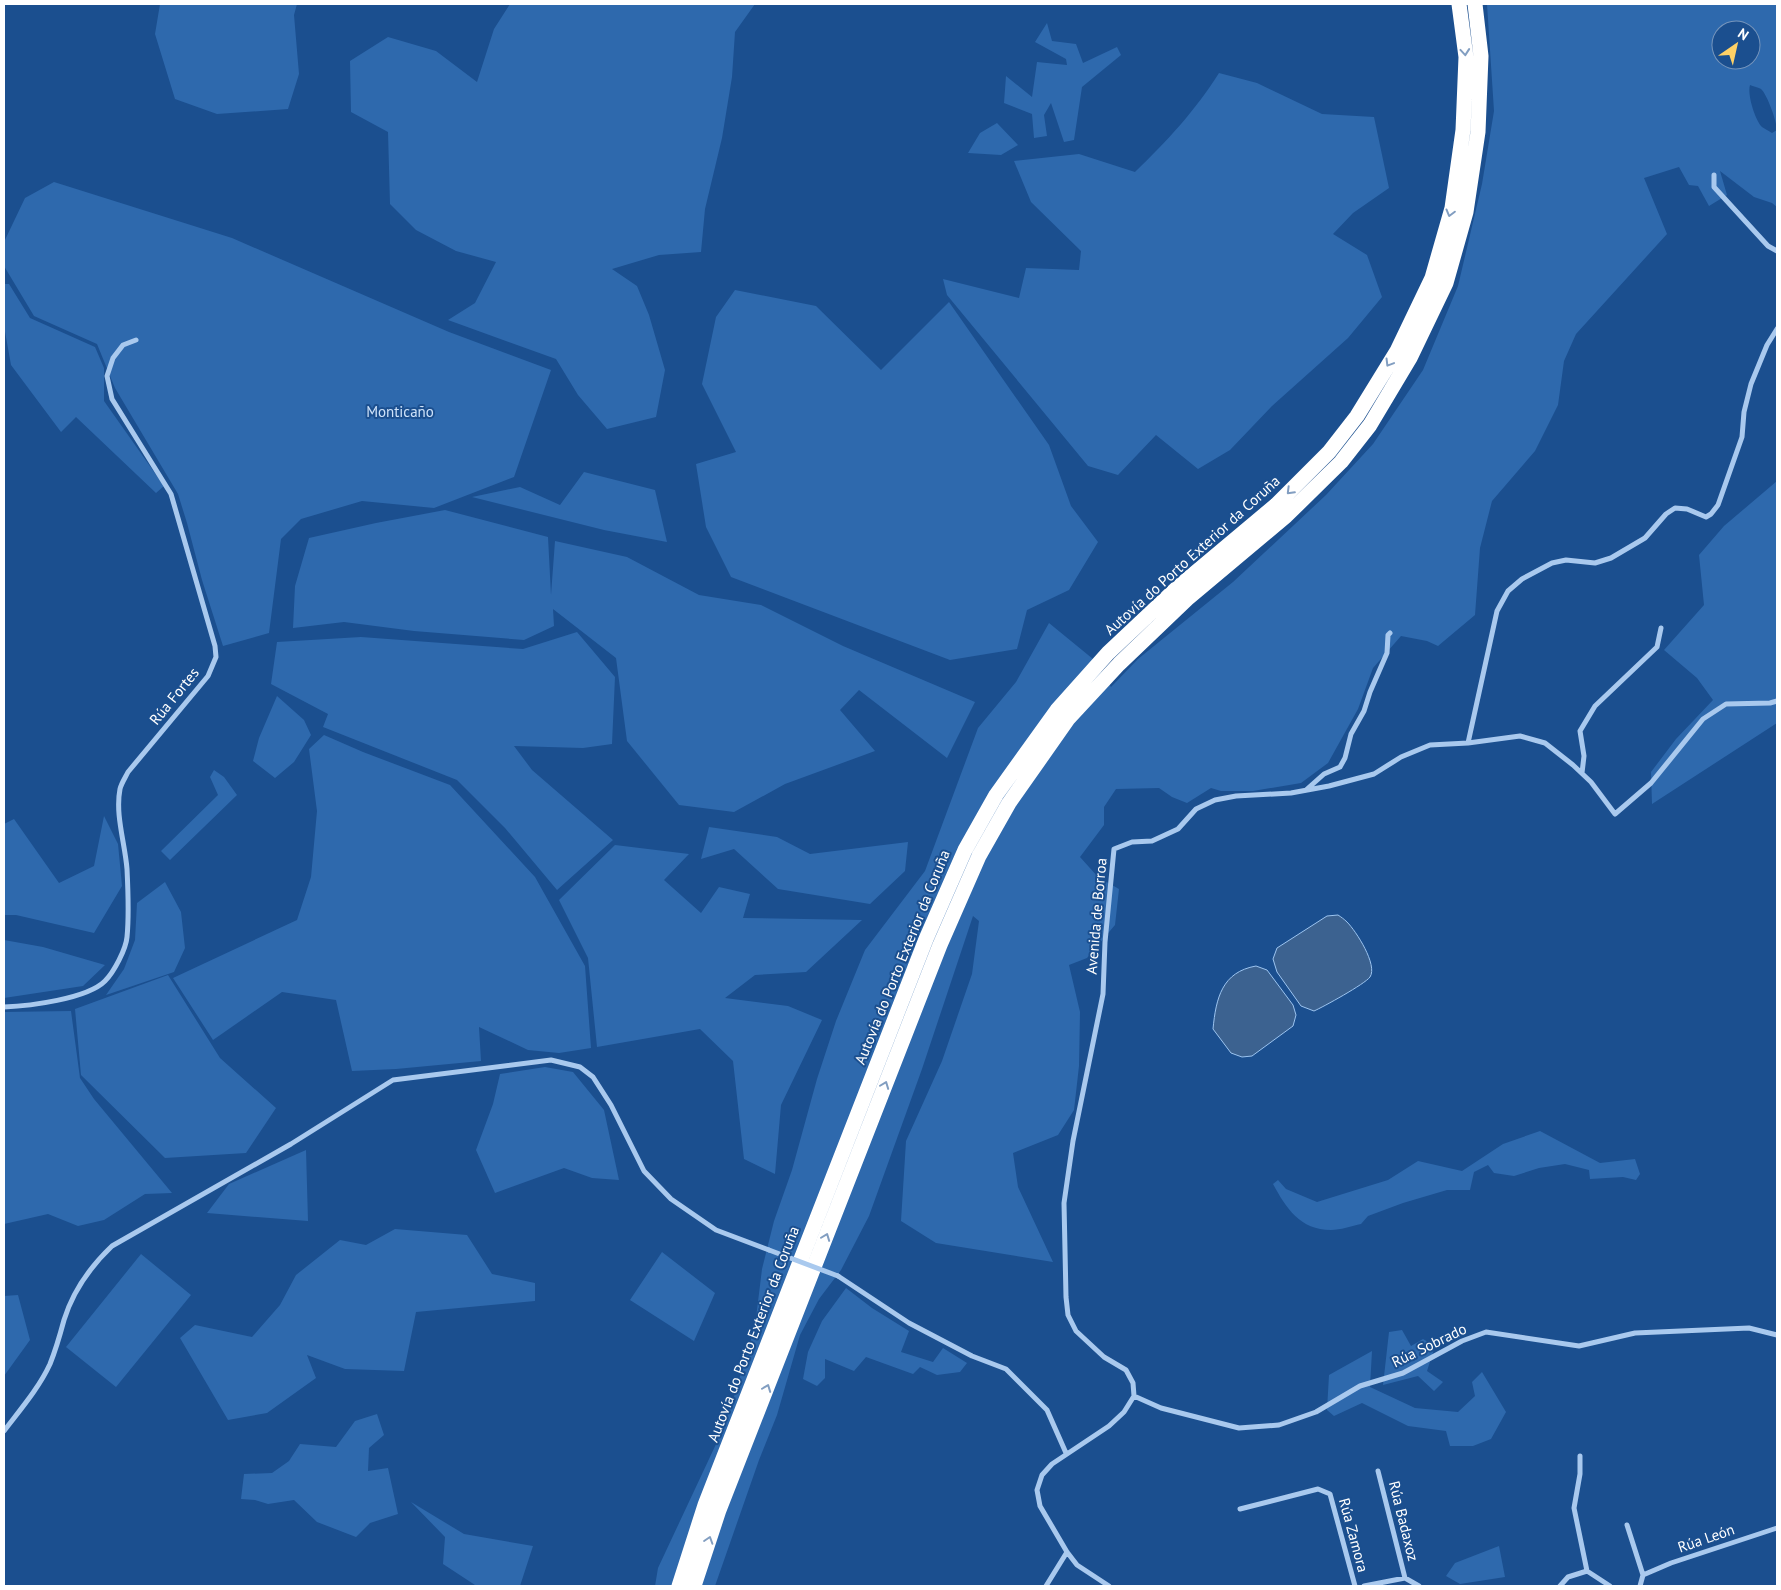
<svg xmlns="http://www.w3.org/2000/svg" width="1781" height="1590" font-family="'PT Sans',sans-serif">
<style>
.green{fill:#2e69ad;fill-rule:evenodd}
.water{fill:#3c6290;stroke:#9cc4f0}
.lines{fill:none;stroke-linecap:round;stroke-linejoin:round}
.street{stroke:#a9c9ee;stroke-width:5}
.highway{stroke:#fff;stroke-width:15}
.street-bridge{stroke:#a9c9ee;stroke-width:5}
.oneway{stroke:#829ec1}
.labels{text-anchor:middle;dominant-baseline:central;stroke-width:4;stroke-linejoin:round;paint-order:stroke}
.park-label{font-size:15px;fill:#cfe3fa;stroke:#1b4f8f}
.street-label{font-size:15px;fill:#fff;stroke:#1b4f8f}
</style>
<rect width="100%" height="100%" fill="#1b4f8f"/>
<path class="green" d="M160,4h137l-3,11 5,59 -11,35 -71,5 -42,-15 -20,-65z
M510,4h245l-20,28 -3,45 -10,61 -17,71 -4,43 -42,3 -47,14 25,17 12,29 16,55 -9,47 -49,12 -29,-34 -22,-36 -108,-39 27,-17 21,-41 -40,-11 -40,-21 -26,-26 -2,-72 -37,-20 -1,-51 38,-24 48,14 41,31 17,-53z
M1487,4h290v203l-5,-4 -18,-6 -34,-26 7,24 -18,11 -11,-20 -9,-1 -10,-18 -35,11 23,56 -91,100 -12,27 -6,44 -23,46 -43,50 -12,47 -5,67 -37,31 -11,-5 -26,-5 -28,32 -15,41 -30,54 -27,20 -48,8h-32l-10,-3 -24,15 -15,-6 -13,-9 -43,1 -12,18v18l-24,32 18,20 21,12 -4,36 -28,33 -18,7 11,47 -1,54 -5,44 -16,25 -45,18 5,34 35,75 -117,-19 -35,-22 5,-80 36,-80 30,-87 7,-53 -6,-5 -51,153 -53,147 -28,54 -22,29 -19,36 -23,80 -18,45 -44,126h-60l3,-18 59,-126 16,-42 22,-74 7,-57 12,-48 18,-51 25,-91 19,-58 29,-71 60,-79 53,-143 38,-46 33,-59 44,36 18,28 27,-28 95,-77 93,-87 47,-51 50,-74 35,-84 24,-102 12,-73zM1721,30h30v30h-30zM1750,85c3,1 9,3 11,4 6,5 16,33 16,41l-5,3c-3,-2 -7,-4 -10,-6 -7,-7 -15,-33 -12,-42z
M1047,23l5,18 24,3 7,19 34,-16 4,8 -39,32 -8,53 -10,2 -13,-39 -7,12 3,21 -13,2 -2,-24 -28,-11 2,-27 26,21 5,-35 30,3 -1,-6 -31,-17z
M1219,73l38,10 65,31 52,3 15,71 -36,25 -20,21 34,21 15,42 -34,41 -76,68 -42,44 -32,19 -42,-34 -38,40 -30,-9 -141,-171 -4,-16 76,19 7,-30 53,2 2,-19 -50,-49 -17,-41 65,-7 56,18c33,-32 59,-60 84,-99z
M997,123l21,22 -17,10 -33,-2 12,-20z
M54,182l178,56 217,94 102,38 -37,107 -80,31 -72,-7 -61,18 -20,20 -12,94 -46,13 -21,-66 -15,-57 -9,-29 -63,-106 -18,-44 -63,-28 -30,-50v-24l21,-44z
M4,284h5l21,34 65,29 9,21v33l60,85 -8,7 -80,-76 -15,15 -50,-67 -7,-39z
M735,290l81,16 65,64 68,-68 100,143 22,61 27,36 -29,48 -42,20 -10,39 -67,11 -219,-83 -25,-50 -10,-63 40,-12 -34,-68 14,-67z
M584,472l71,18 12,52 -63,-12 -132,-33 48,-10 40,18z
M1777,481v242l-125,81 -1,-32 25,-33 37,-39 -16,-22 -33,-28 40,-45 -5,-50 25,-29z
M445,510l103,27 3,58 4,-54 72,16 72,38 62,10 82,41 132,56 -28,56 -88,-68 -19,20 35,41 -90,33 -51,28 -55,-7 -52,-64 -11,-83 -63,-49 1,17 -30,14 -110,-9 -70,-9 -51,6 2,-42 14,-48 67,-15z
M577,632l38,45 -3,67 -29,4 -69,-2 18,24 81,70 -56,50 -52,-62 -48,-48 -134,-53 5,-13 -57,-30 6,-42 84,-5 162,12z
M277,696l27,24 7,15 -17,27 -19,16 -22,-17 6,-23z
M324,735l39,17 87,33 85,92 50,89 6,82 -32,5 -31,-3 -49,-23 2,34 -85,8 -44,2 -16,-71 -54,-8 -69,48 -40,-62 124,-58 14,-43 6,-66 -8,-62z
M214,770l10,7 13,18 -67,65 -9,-9 57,-56 -8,-18z
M104,816l14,28 4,42 -28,47 -78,-18h-12v-91l10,-5 45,64 35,-17z
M709,827l68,10 33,17 98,-12 -3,29 -35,33 -92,-15 -44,-40 -33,10z
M615,845l74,9 -25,26 37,33 18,-26 31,7 -7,24 119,2 -56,52 -51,3 -30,23 63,8 34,14 -41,85 -6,69 -31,-15 -11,-98 -33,-32 -103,18 -9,-89 -29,-58z
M165,882l16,30 4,36 -11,24 -68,23 18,-26 11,-29 2,-37z
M4,940l39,7 62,18 -22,21 -79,12z
M168,975l52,83 56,50 -30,45 -81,5 -84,-83 -6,-66z
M71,1011l9,67 14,21 78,94 -27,1 -41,26 -26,6 -30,-12 -44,10v-212z
M545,1067l28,5 31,38 15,70 -27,-2 -28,-10 -69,25 -19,-43 17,-46 7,-30z
M1540,1131l60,32 35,-4 5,15 -4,6 -13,-3 -33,2 -1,-9 -24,-6 -26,4 -25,8 -20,-3 -6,-8 -14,7 -4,18h-23l-44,13 -35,13 -7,8c-9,2 -21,6 -30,6 -31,0 -45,-22 -58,-46l5,-4 8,9 31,13 71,-22 30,-19 44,10 41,-27z
M306,1150l2,71 -101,-8 22,-29z
M395,1229l72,6 25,39 43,9v18l-119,11 -12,59 -59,-2 -38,-14 9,23 -49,35 -39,7 -48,-82 15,-13 57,12 28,-32 16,-30 44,-35 26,5z
M662,1252l53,41 -21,48 -64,-41z
M141,1254l50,41 -75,92 -50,-40z
M846,1288l26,20 37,23 -8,21 32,10 10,-14 24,15 -7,9 -23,3 -17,-8 -7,7 -47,-17 -12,14 -29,-12v19l-8,8 -14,-7 5,-27 14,-31z
M18,1295l12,45 -26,36v-80z
M1402,1330l9,16 12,-7 12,7 -8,25 16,11 -9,9 -16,-15 -35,9 6,-53z
M1372,1351l-2,36 45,21 43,4 17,-16 -3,-14 10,-10 24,40 -15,27 -18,7h-23l-4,-15 -38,-5 -46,-23 -28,13 -7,-6 2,-35z
M377,1414l7,21 -15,13 -1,23 20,-3 10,46 -28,9 -14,14 -39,-15 -23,-22 -26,4 -13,-4 -14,-1 3,-25 28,-1 17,-12 11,-17 36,3 19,-26z
M411,1502l53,32 69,12 -13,40 -45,-1 -32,-21 2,-27z
M1499,1546l6,31 -45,7 -14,-8 9,-13z"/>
<path class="water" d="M1338,915c3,2 6,4 9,7 9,9 31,43 23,55 -5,7 -47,30 -56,34l-13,-5 -24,-34 -4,-13 4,-11 50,-32z
M1256,966l11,4 26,35 3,10 -3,11 -41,30 -10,1 -11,-4 -18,-24c3,-31 9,-57 43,-63z"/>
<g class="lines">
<path class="street" d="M1714,175v12l54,59 9,5
M1468,743l29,-132 11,-20 14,-12 30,-16 14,-3 29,3 16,-5 34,-20 21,-24 9,-6 12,1 19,8 5,-3 7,-9 24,-68 2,-25 7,-28 16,-39 10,-16
M1582,773l2,-17 -4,-25 15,-25 62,-59 4,-19
M1306,790l18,-16 16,-7 5,-9 6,-24 13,-23 6,-19 17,-39 1,-18 2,-2
M4,1007c25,-1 83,-8 101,-26 9,-9 21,-32 22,-44 2,-20 1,-48 0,-68 -2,-26 -12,-54 -7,-80 1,-5 5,-11 8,-17l80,-96 8,-19 -1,-11 -44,-152 -59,-95 -5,-23 6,-18 10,-13 13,-5
M838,1276l71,47 63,33 34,13 41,41 19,43
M1134,1396l27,12 78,20 40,-3 37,-13 44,-26 43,-13 59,-32 24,-9 93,14 56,-13 114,-5 28,7
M4,1431c16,-21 35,-43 46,-67 6,-15 10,-29 14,-44 9,-29 27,-54 48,-74l179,-102 102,-64 158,-20 29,7 13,10 18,28 33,66 27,28 45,31 53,20
M1580,1456v18l-6,34 13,63 23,15
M1378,1471l27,107
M1240,1509l78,-20 12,5 25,92
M1627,1525l16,50
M1046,1586l21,-34
M1109,1586l-32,-21 -10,-13 -27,-46 -3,-16 5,-15 10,-11 57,-38 15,-14 10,-16 -1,-13 -7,-13 -22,-13 -28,-26 -8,-16 -2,-18 -2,-94 9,-62 30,-147 2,-52 9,-93 18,-7 20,-1 26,-12 18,-20 19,-9 21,-4 55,-3 38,-7 45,-12 27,-17 29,-12 38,-2 52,-7 25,7 28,22 18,17 24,32 36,-31 52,-64 23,-15 44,-1 7,-2
M1364,1586l41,-8 14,8
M1560,1586l8,-9 19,-6
M1640,1586l3,-11 28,-12 106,-35"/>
<path class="highway" d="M679,1586l26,-81 221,-566 39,-89 31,-55 61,-85 51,-57 69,-65 99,-83 53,-53 28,-36 40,-65 35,-73 20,-70 11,-78 3,-73 -7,-53
M694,1586l25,-76 221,-565 39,-89 30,-53 59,-84 51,-55 68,-65 99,-83 55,-54 29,-37 40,-67 36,-75 20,-71 12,-80 3,-76 -6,-52"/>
<path class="street-bridge" d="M769,1250l69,26"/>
</g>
<defs><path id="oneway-chevron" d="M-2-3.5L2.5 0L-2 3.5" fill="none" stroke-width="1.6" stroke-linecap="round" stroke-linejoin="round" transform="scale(1.25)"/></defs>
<g class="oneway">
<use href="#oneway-chevron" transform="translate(1465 52) rotate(85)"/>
<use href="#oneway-chevron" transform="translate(1450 213) rotate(105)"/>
<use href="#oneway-chevron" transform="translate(1389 363) rotate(121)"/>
<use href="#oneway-chevron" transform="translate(1290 491) rotate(135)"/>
<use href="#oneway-chevron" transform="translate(885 1085) rotate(-69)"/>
<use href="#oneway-chevron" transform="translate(826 1237) rotate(-69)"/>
<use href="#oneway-chevron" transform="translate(767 1388) rotate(-69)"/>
<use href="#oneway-chevron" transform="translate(709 1540) rotate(-72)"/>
</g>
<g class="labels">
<g class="park-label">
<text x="400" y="411">Monticaño</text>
</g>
<g class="street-label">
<text transform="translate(1192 555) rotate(-42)">Autovía do Porto Exterior da Coruña</text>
<text transform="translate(174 696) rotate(-51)">Rúa Fortes</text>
<text transform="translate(1096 916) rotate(-85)">Avenida de Borroa</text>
<text transform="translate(902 957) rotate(-68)">Autovía do Porto Exterior da Coruña</text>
<text transform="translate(753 1334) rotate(-69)">Autovía do Porto Exterior da Coruña</text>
<text transform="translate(1429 1345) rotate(-26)">Rúa Sobrado</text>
<text transform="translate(1404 1521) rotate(76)">Rúa Badaxoz</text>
<text transform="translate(1354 1535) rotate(75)">Rúa Zamora</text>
<text transform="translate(1706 1538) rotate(-19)">Rúa León</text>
</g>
</g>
<rect width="1781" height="1590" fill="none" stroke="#ffffff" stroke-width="10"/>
<g transform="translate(1736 45) rotate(34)"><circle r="24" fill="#1b4f8f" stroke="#7695bc"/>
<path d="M0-4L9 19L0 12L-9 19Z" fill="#ffd166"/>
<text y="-8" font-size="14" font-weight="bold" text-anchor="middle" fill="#ffffff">N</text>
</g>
</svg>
